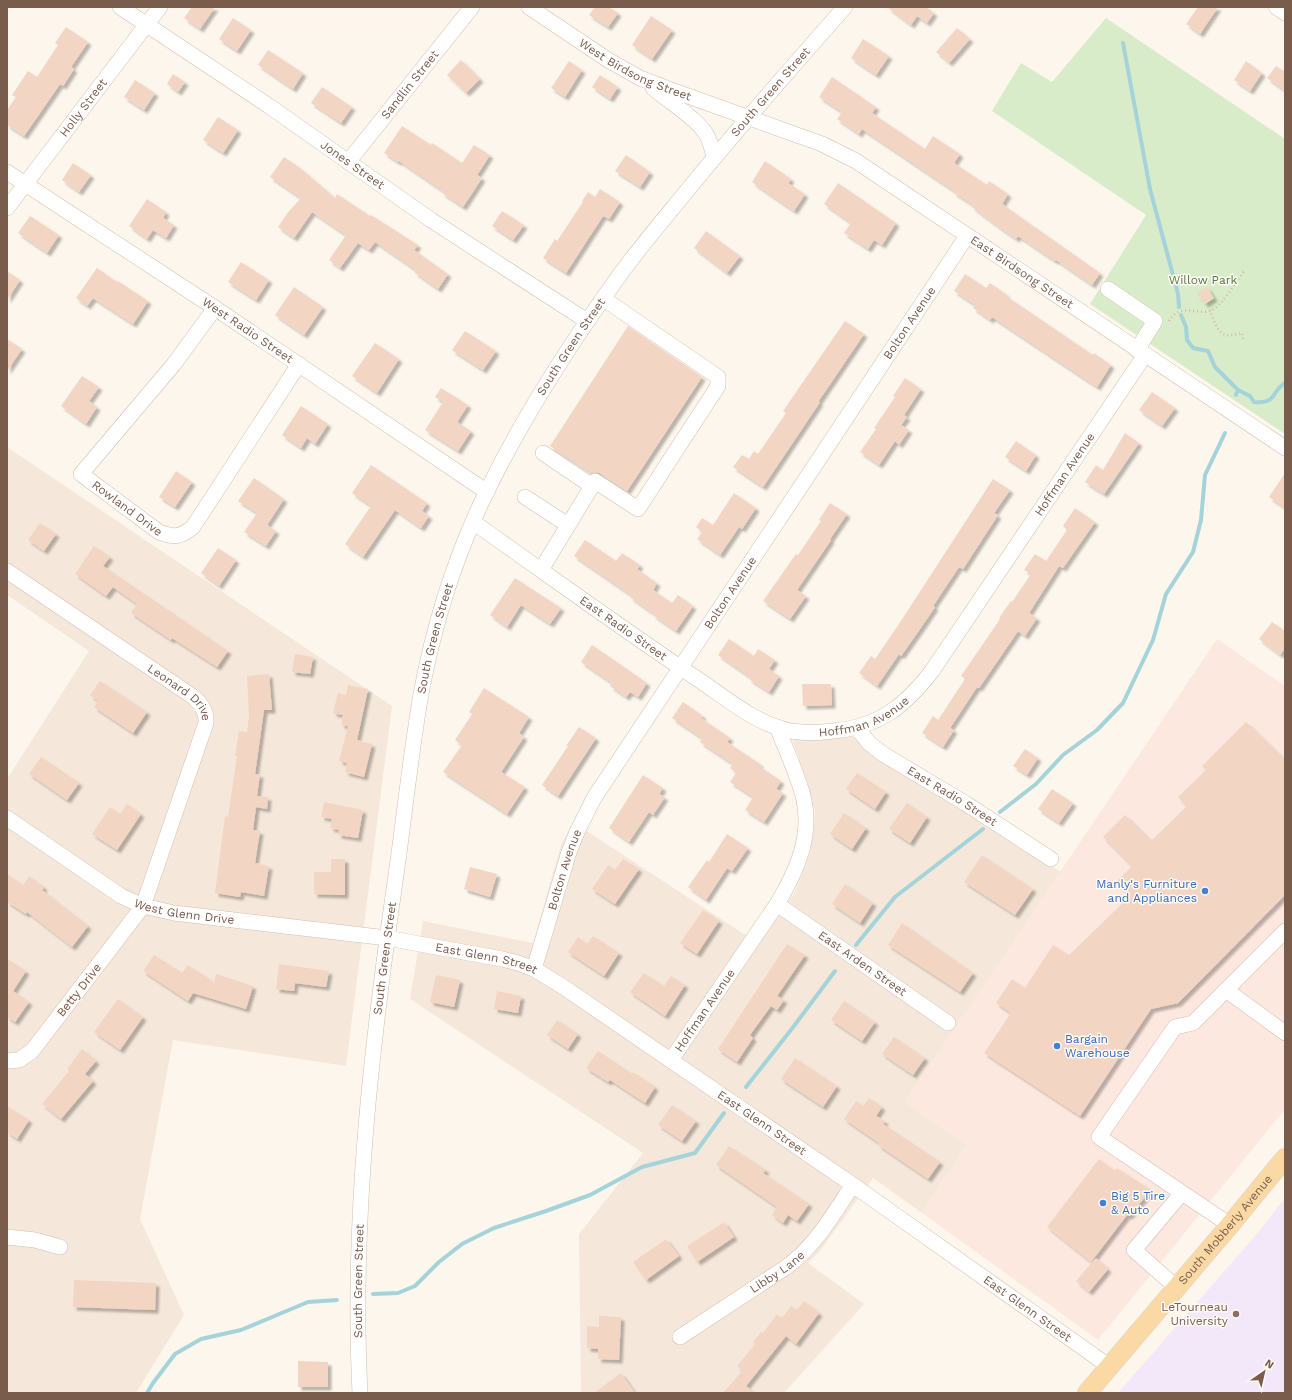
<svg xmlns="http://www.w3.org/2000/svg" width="1292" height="1400" font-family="'Work Sans',sans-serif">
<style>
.residential{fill:#f5e8da}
.commercial{fill:#fde8e0}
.education{fill:#f3e8fa}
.green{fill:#d8ecc9}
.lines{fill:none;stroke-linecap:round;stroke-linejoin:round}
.stream{stroke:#a5d3da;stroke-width:4}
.building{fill:#f3d5c3;filter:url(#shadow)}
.minor-casing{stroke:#d1beb0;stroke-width:16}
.major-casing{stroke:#dad1cd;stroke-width:20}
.path{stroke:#d9b8a5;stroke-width:2.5;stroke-dasharray:1 3;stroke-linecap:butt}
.minor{stroke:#fff;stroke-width:15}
.major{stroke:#fbd9a5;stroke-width:19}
.shop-dot{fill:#3f7fe0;stroke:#fffaf3;stroke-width:1.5}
.education-dot{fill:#8d6e63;stroke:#fffaf3;stroke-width:1.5}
.labels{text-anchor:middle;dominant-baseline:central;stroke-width:3;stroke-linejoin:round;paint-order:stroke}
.street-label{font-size:12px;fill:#7a5c4d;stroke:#fffaf3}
.park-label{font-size:12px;fill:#537a41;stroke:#fffaf3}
.shop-label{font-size:12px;fill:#366cbe;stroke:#fffaf3;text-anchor:start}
.education-label{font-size:12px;fill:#785e54;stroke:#fffaf3;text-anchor:end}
</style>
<defs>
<filter id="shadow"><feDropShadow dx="3.5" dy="3.5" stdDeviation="1" flood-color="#0004"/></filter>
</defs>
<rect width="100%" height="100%" fill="#fdf6ec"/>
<path class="residential" d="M7,447l385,259 -46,360 -173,-26 -33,179 44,96 -48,78h-129v-614l82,-128 -82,-56z
M851,735l21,19 125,77 64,41 -156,230 62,43 -45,68 -49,-35 -53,73 -12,12 56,41 -80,89h-203l-2,-159 64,-81 -233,-154 13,-78 110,22 28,-98 12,-23 186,122 35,-51 8,-18 8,-22 3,-20 2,-21 -8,-31 -15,-41 25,-1z"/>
<path class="commercial" d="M1217,639l68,47v423l-187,231 -176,-127 45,-68 -62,-43z"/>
<path class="education" d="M1285,1198v195h-167l137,-157z"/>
<path class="green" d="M1106,18l179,121v295l-195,-130 56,-89 -154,-104 29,-48 31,19z"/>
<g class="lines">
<path class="stream" d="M1123,43l27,146 28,105 1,13
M1181,315l5,12 1,13 6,8 15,3 7,16 23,23 -2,5
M1238,390l12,6 4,6c24,2 17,-11 31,-19
M1000,812l36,-28 27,-29 34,-25 26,-27 30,-63 13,-46 27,-42 8,-32 4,-45 20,-42
M856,945l39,-48 88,-68
M746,1087l48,-61 41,-55
M373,1294l25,-1 17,-7 24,-24 23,-18 32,-16 52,-17 44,-16 52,-28 53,-14 29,-40
M147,1393l6,-10 22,-29 26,-15 40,-9 67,-28 29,-2"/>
</g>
<path class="building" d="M192,7h23l-15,22 -16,-11z
M595,7h14l9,6 -10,14 -19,-12z
M887,7h39l8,6 -7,10 -10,-7 -6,9z
M1198,7h20l-18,27 -14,-10z
M651,16l21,14 -20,29 -20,-14z
M233,18l18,12 -14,21 -18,-12z
M66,27l22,15 -17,25 3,2 -11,17 -3,-2 -36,52 -17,-11v-15l9,-13 -4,-2 16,-24 9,6 21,-32 -3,-2z
M957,28l13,11 -21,24 -13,-11z
M863,39l26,17 -13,19 -25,-17z
M268,50l35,23 -10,16 -35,-24z
M461,60l19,19 -14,14 -19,-18z
M569,61l13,9 -17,27 -14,-9z
M1246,61l16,12 -12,18 -16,-11z
M1276,66l9,6v19l-18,-13z
M173,74l12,8 -7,10 -11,-8z
M600,75l18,12 -8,12 -18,-12z
M832,77l44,30 -4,6 53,36 8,-13 27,18 -6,9 33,22 2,-4 19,13 -6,10 98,69 -8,12 -36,-25 -1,1 -37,-25 -2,3 -20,-14 -24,-18 1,-2 -20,-13 1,-1 -92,-62 -3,5 -22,-15 5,-7 -23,-15z
M135,80l20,13 -11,17 -20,-13z
M322,87l30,20 -11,16 -30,-20z
M218,117l20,13 -15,23 -20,-13z
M402,126l29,19 1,-2 30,20 12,-18 16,10 -13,20 5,3 -19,29 -21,-14 1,-2 -44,-30 -1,1 -14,-9z
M626,155l24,17 -10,15 -25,-16z
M284,157l16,11 35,30 2,-4 33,22 1,-1 47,30 -4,5 34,24 -10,15 -24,-17 2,-2 -41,-28 -6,8 -11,-7 -18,25 -11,-8 17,-25 -34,-23 -18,26 -16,-11 11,-16 12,-13 -31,-21z
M765,161l26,18 -3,4 17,11 -11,17 -42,-29z
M73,163l18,12 -12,17 -17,-12z
M838,183l58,40 -14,22 -8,-5 -6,9 -24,-16 7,-10 -27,-19z
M600,189l20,13 -11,17 -6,-3 -37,57 -23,-15 12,-19 2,2 26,-39 -1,-1 6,-9 7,5z
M147,199l19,13 -3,6 11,7 -8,13 -13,-8 -6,9 -18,-13z
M502,211l22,14 -11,15 -21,-14z
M30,216l29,19 -12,18 -29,-20z
M706,231l34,25 -13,17 -33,-25z
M241,262l28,18 -13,20 -28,-18z
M97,268l20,14 1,-1 30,20 -15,23 -40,-26 -6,8 -11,-8z
M7,271l13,9 -13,20z
M965,274l21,14 4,-5 17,12 -1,1 87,59 1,-2 17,12 -14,22 -105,-70 -2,3 -17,-12 2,-3 -21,-14z
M294,287l29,20 -19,28 -29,-20z
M1207,287l7,11 -9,6 -8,-11z
M845,321l19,13 -46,68h2l-57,85 -30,-20 9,-12 7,4 5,-8 4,3 28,-41 -3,-2z
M628,326l74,51 -75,114 -27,-18 -4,-1 -4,1 -42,-27z
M465,331l31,20 -13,19 -31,-20z
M7,339l15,10 -15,22z
M375,343l24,16 -22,34 -25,-17z
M82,376l17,11 -10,14 8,6 -11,17 -25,-18z
M905,378l16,11 -17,26 3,2 -6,8 8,5 -10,15 -4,-4 -16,24 -19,-13 16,-23 -2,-1 21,-31 -2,-1z
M441,388l27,17 -11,17 14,9 -13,20 -33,-21 18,-28 -8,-5z
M1152,392l23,16 -13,18 -23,-16z
M301,406l27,18 -13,20 -8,-6 -6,10 -19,-13z
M1125,433l14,10 -35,51 -19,-12 11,-17 7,5z
M1016,441l20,14 -10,16 -21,-14z
M371,465l56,38 -5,8 7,5 -8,12 -26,-18 -32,47 -18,-13 26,-38 -19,-13z
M176,471l16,11 -17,25 -16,-10z
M1285,473v35l-16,-11z
M254,478l30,21 -17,26 9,6 -10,15 -22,-14 13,-19 -19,-12z
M993,479l17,11 -16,23 4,2 -35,54 -4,-2 -26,39 2,1 -15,22 -19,27 -2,-2 -22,32 -18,-13 12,-17 4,3 22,-32z
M734,493l22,15 -14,21 -3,-2 -19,28 -23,-16 5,-7 -6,-5 6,-9 11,7z
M830,503l17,11 -17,25 1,1 -34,50 9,6 -16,23 -27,-18 33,-47 2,1 23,-34 -2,-1z
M1075,508l20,14 -32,46 -4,-2 -30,47 8,5 -12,18 -7,-5 -39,57 -2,-1 -27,41 4,2 -11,17 -21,-14 11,-17 5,4 27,-41 -4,-3 39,-57 -1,-1 12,-17 1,1 19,-28 -7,-4 11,-16 11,7 21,-31 -4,-4z
M40,523l16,11 -12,17 -16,-11z
M585,540l31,21 6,-8 18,12 -3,4 20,14 -4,7 19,13 6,-8 15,11 -17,25 -23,-16 1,-1 -24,-17 1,-2 -57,-39z
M94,546l16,11 -7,9 125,85 -11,16 -45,-29 -1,2 -40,-27 6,-9 -24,-17 -7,9 -31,-22z
M218,548l18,12 -17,26 -18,-13z
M515,578l46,30 -11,16 -29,-19 -14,22 -17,-12z
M1272,622l13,9v17l-5,7 -21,-16z
M729,639l25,17 4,-7 17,11 -6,9 10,7 -10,16 -20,-13 1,-2 -32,-22z
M592,645l55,38 -9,14 -8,-5 -4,5 -16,-11 2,-3 -31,-21z
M295,654l18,3 -3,17 -18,-2z
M269,674l3,36h-8l-9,64h5l-3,22 11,1 -1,12 -11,-2 -3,23 7,1 -5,32 14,3 -5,30 -23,-4 -1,5 -25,-4 10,-77 3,1 9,-61h-2l4,-25 8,1 2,-16 -2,-40z
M100,681l47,31 -14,21 -39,-26 4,-6 -8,-6z
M802,684h29l1,21 -29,1z
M348,685l20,4 -11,51 15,4 -8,33 -19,-5 2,-9 -8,-2 9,-35 -7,-1 2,-10 -10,-2 5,-20 8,2z
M484,688l45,29 -10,16 5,4 -23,35 24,15 -18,27 -64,-42 19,-27 -7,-5 17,-26 -3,-2z
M683,702l20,14 -2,2 29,20 -3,4 33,22 -1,2 22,15 -5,8 7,4 -19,29 -19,-12 8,-13 -23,-15 6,-9 -6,-5 3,-4 -33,-22 2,-4 -30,-20z
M1246,722l39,38v135l-107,108 -27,6 -71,107 -96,-63 27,-40 -15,-10 16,-24 13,9 28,-43 16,10 61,-59 -14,-14 16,-16 -29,-29 22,-22 26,26 36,-35 -9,-9 28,-27 -4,-4z
M579,727l17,11 -38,58 -16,-11 26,-39h-2z
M1025,749l13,9 -11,17 -14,-9z
M41,757l38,26 -12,17 -38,-26z
M857,773l29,19 -11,17 -29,-20z
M643,775l20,13 -4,6 6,3 -12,18 -4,-3 -20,30 -20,-14z
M1052,789l21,14 -14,20 -21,-14z
M324,802l39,8 -5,28 -20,-3 1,-5 -9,-2 2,-9 -11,-2z
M907,803l20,14 -17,26 -21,-14z
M127,804l14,10 -24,36 -25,-16 18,-27 10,7z
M844,813l22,15 -14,21 -22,-15z
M727,834l21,14 -16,23 -5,-3 -21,32 -18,-13 19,-27 2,2z
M982,855l51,34 -18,26 -51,-33z
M331,859h14v36l-31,-1v-22h17z
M623,859l16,10 -24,35 -23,-15 16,-24 7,5z
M470,867l27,7 -7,23 -26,-8z
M7,874l16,11 6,-9 15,11 -2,3 46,36 -16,21 -45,-35 -1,2 -19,-12z
M845,884l28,19 -13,20 -28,-19z
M703,910l16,11 -22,33 -17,-11z
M902,923l71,50 -13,19 -72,-47z
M593,936l26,17 -15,23 -36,-24 10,-15 9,7z
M787,944l18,11 -28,41 7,4 -7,10 -6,-4 -21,29 3,3 -16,24 -19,-13z
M154,955l28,18 6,-8 26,17 2,-8 37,12 -7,23 -53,-16 -5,8 -45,-30z
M7,959l19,12 -13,20 16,11 -14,20 -8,-5z
M279,964l50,7 -3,16 -31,-4 -1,8 -18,-2z
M644,973l20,13 7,-10 14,9 -20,31 -35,-24z
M436,975l24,5 -6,27 -24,-5z
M497,991l24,5 -3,17 -24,-4z
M118,999l25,18 -23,33 -26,-18z
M844,1001l31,21 -13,19 -31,-21z
M557,1020l21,14 -10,15 -21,-14z
M894,1037l31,21 -12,17 -31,-21z
M82,1049l14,12 -11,13 8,7 -32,38 -19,-15 27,-33 -2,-2z
M598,1051l34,23 1,-2 22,15 -10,16 -35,-23 -2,2 -22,-14z
M795,1058l42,28 -14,21 -42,-28z
M869,1098l13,9 -6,9 9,5 -2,3 57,38 -12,17 -50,-34 1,-2 -35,-24 12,-18 7,5z
M672,1105l24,16 -14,20 -24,-16z
M7,1106l22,14 -12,19 -10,-7z
M729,1146l37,24 -3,3 46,31 -12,17 -9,-6 -5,8 -11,-8 5,-8 -61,-42z
M1099,1159l16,12 2,-3 34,22 -22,26 -2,-1 -36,47 -44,-35z
M724,1222l10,15 -37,25 -10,-16z
M666,1239l13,17 -33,24 -13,-18z
M1096,1258l12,11 -19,23 -13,-11z
M74,1280l82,3 -1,27 -82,-3z
M804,1301l15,12 -23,31 -10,-8 -40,50 9,7h-32l20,-23 -6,-4 18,-22 -2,-2 8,-10 2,1 14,-19 5,4 9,-12 6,4z
M599,1316l22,1 -2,43 -21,-1v-10l-11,-1v-22l12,1z
M298,1361l30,1v25h-30z
M621,1373l14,20h-41z"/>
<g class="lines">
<defs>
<g id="minor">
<path id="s1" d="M120,7l149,99 162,114 156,101"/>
<path id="s2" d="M529,7l79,53 32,18 34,13 148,53 34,17 429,287"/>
<path d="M1276,7l9,6"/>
<path d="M653,88c14,12 41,29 51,43 6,7 8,18 10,26"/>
<path id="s3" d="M348,162l124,-155"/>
<path id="s4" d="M7,172l208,136 272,184"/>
<path id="s5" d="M7,208l153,-201"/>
<path d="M1108,289l47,32 -18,29"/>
<path id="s6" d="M215,308l-41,56 -93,110 78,58c15,6 22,5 34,-5l106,-163"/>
<path d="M543,453l49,33"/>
<path d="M525,497l43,28"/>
<path id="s7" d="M473,522c74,52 148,106 223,156 29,19 59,46 95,53 13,2 28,2 42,0 46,-4 72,-25 99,-60l213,-316"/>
<path d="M541,570l54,-89 43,28 80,-123v-9l-114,-78"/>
<path id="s8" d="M7,571l185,125c9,7 15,15 14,27l-63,183 -111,145 -13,9 -12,1"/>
<path id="s9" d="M857,728l12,15 14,11 82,49 86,56"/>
<path id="s10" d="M7,818l114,78 22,10 31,7 213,25 115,21 16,4 16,6 28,17 291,199 257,182"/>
<path id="s11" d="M777,904l171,119"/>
<path id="s12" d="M534,969l35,-117 8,-20 17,-34 373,-562"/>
<path d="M1226,990l59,43"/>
<path id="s13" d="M671,1060l106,-156c20,-33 36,-69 26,-108 -6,-23 -17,-46 -26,-69"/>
<path d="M1230,1225l-131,-88 76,-110 18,-4 92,-92"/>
<path d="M7,1237l28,3 25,7"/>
<path d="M1177,1288l-43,-38 48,-57"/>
<path id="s14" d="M680,1337l105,-69c30,-21 48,-54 68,-83"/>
<path id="s15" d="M360,1393c-9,-176 12,-352 37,-525 8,-58 14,-116 24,-174 13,-70 35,-140 66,-203 37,-76 83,-147 132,-215 21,-29 44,-56 67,-84 51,-63 105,-124 159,-185"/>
</g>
<g id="major">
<path id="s16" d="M1087,1393l143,-168 55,-67"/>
</g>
</defs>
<use href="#minor" class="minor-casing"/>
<use href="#major" class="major-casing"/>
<path class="path" d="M1210,310c3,8 7,23 16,25 5,1 11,-1 16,-2l2,8
M1169,321c14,-21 29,-3 45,-12 10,-6 23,-29 31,-39"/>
<use href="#minor" class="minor"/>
<use href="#major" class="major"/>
</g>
<g class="shop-dot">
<circle cx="1205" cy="891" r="4"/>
<circle cx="1057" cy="1046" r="4"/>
<circle cx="1103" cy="1203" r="4"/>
</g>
<circle class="education-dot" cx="1236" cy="1314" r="4"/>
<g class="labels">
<g class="street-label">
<text stroke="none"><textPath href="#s2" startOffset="124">West Birdsong Street</textPath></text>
<text stroke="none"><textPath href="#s3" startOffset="99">Sandlin Street</textPath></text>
<text stroke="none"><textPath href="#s15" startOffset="1408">South Green Street</textPath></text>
<text stroke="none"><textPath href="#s5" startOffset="126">Holly Street</textPath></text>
<text stroke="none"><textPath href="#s1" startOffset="281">Jones Street</textPath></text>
<text stroke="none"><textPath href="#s2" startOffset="563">East Birdsong Street</textPath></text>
<text stroke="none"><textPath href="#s12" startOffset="752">Bolton Avenue</textPath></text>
<text stroke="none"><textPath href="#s4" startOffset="288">West Radio Street</textPath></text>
<text stroke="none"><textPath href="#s15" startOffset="1084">South Green Street</textPath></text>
<text stroke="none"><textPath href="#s7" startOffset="781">Hoffman Avenue</textPath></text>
<text stroke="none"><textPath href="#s6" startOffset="271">Rowland Drive</textPath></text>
<text stroke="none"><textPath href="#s12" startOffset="428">Bolton Avenue</textPath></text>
<text stroke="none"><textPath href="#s7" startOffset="184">East Radio Street</textPath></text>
<text stroke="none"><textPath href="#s15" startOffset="760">South Green Street</textPath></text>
<text stroke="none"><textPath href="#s8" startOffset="212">Leonard Drive</textPath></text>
<text stroke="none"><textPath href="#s7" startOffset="458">Hoffman Avenue</textPath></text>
<text stroke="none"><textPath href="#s9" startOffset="118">East Radio Street</textPath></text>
<text stroke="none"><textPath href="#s12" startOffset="104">Bolton Avenue</textPath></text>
<text stroke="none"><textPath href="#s10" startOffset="204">West Glenn Drive</textPath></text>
<text stroke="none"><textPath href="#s15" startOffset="436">South Green Street</textPath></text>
<text stroke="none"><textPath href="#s10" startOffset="510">East Glenn Street</textPath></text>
<text stroke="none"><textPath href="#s11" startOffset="104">East Arden Street</textPath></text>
<text transform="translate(79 990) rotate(-52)">Betty Drive</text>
<text stroke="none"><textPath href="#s13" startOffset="60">Hoffman Avenue</textPath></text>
<text stroke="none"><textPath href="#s10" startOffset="834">East Glenn Street</textPath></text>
<text stroke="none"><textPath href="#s16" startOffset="214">South Mobberly Avenue</textPath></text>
<text stroke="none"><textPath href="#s14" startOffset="117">Libby Lane</textPath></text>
<text stroke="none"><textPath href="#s15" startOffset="112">South Green Street</textPath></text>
<text stroke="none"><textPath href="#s10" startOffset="1158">East Glenn Street</textPath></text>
</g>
<g class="park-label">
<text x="1203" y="280">Willow Park</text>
</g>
<g class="shop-label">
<text x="1197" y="884" text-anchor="end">Manly's Furniture<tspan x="1197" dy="14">and Appliances</tspan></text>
<text x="1065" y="1039">Bargain<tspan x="1065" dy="14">Warehouse</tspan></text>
<text x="1111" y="1196">Big 5 Tire<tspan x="1111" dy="14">&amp; Auto</tspan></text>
</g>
<g class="education-label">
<text x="1228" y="1307">LeTourneau<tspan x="1228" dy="14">University</tspan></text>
</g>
</g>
<rect width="1292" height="1400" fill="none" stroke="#7a5c4d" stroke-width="16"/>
<g transform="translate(1264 1372) rotate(34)" stroke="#fffaf3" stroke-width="3" paint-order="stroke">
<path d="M0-3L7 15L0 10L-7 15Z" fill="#7a5c4d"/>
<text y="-6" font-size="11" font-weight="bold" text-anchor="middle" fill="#7a5c4d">N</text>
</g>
</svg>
